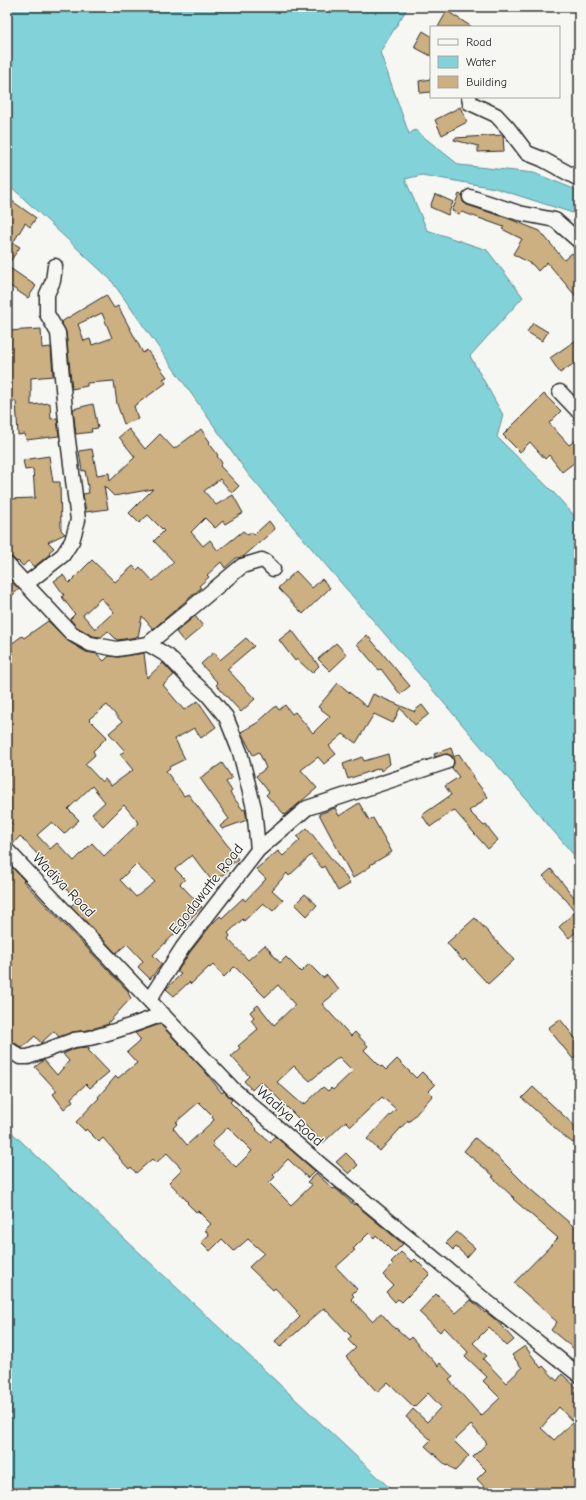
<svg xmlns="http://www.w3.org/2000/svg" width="586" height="1500" font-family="'Comic Neue',sans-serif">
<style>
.water{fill:#82d3d9;stroke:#5f9093}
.building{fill:#ccb081;stroke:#2b2b2b;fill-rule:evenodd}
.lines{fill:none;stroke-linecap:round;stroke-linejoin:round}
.street-casing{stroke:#2b2b2b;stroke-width:17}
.street{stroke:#f6f6f2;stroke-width:14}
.labels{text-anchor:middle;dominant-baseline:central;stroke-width:3;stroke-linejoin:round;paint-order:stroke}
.street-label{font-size:15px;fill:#2b2b2b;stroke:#f6f6f2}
</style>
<rect width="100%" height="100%" fill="#f6f6f2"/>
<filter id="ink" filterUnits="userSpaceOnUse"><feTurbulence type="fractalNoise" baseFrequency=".025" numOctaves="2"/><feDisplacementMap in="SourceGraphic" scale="8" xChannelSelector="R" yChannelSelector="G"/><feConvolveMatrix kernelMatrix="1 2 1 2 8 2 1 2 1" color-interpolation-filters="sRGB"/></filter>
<g filter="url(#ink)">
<path class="water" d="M7,7h401l-28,45 29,82 6,-4 44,35 75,8 45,18v24l-84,-27 -73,-13 -17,4 22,51 60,20 36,47 -53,59 33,59 -6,22 57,56 25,28v340l-331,-387 -137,-194 -104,-97z
M7,1128l388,365h-388z"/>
<path class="building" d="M447,11l25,16h-34z
M423,31l8,5v20l-17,-9z
M431,79v13l-11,1 -1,-12z
M460,107l7,15 -25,13 -7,-15z
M503,135l1,16 -26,1v-6l-24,-6 1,-2z
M435,194l18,8 -5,13 -18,-8z
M459,194l3,1 1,7 4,3 40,13 33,13 24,29 8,-7 7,9v38l-32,-38 -9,9 -5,-6 -20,-11 9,-15 -20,-10 2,-2 -42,-15 -2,2 -8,-3z
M12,201l24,17 -6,9 -5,-4 -12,20 7,4 -13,19v-58z
M7,266l29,20 -8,12 -21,-14z
M106,295l8,13 4,-2 25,47 4,-3 20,27 -4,2 3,4 -32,23 4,13 -14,5 -7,-20 -3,-23 -27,2v3l-15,3 -6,-57 -5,-10zM102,313l10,25 -20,7 -2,-6 -6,2 -6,-17z
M533,323l15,9 -6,9 -15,-9z
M41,329l1,19 9,-1 2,29 -22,2v27l19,-2 1,16 6,-1 2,18 -33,4 -1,-6 -7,1 -2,-34 -9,1v-71z
M579,338v22l-19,13 -10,-15z
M544,394l17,17 -12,12 20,22 10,-7v21l-17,13 -13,-17 -4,4 -15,-17 -10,10 -17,-17z
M93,404l5,24 -7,1 1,3 -16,2 -3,-25z
M129,429l16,20 15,-15 14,15 27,-20 9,13 -1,1 9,12 -1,1 5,7 -2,3 19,20 -7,7 -12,-14 -16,12 12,14 17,-10 10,18 -18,11 -2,-3 -8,7 -10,-10 -14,14 12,14 7,-6 8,11 25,-20 5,4 4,-3 2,3 15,-14 6,8 -32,28 -7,1 -11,10 -4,-6 -14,13 2,2 -10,9 2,2 -48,41 -11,-13 -4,21 -21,3 -9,-9 -7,6 -8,-1 -16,-9 -7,-8 5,-5 -13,-17 2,-2 -10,-14 9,-6 6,8 23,-23 23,22 18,-16 4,4 3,-3 13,14 21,-19 -20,-21 10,-10 -16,-16 -9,8 -10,-10 24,-24 -39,7 -10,-10 4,23 -22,3 -3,-18 6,-1 -4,-23 -3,1 -3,-20 13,-2 5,26 12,-2 1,8 25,-24 -16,-20zM101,598l13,14 -19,17 -12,-14z
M49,456l4,26h7l1,48 4,4 -17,8 6,6 -5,4 1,2 -16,13 -6,-6 -5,5 -5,-5 -1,1 -4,-4 -6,-2v-57l28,-1 -2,-29 -8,1 -2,-10z
M296,571l16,17 10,-9 8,9 -27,26 -25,-26z
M7,578l12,11 -12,12z
M195,616l8,10 -19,16 -8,-10z
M48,621l20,20 18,11 11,2 7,7 5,-5 9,1 26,-4 3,25 16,-15 11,12 -11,10 21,25 14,-9 18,26 -15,11 -7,-10 -19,11 10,20 -16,8 1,1 -4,3 18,25 4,-2 50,65 -12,10 2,2 -15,11 -21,-27 -17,14 10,10 -5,5 22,23 -49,48 9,9 -12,15 -12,-12 5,-6 -16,-17 -11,9 -45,-47 6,-6 -39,-39 3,-3 -21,-22 -7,8 -6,-2v-11l6,-6 -6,-6v-26l4,-3 -4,-4v-139l15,-11 2,2zM107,705l15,17 -13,11 16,18 -5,3 13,16 -22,16 -6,-7 -3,3 -17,-18 10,-9 -2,-4 14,-14 -18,-18zM92,786l13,16 -13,12 11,12 21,-21 15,18 -35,33 -12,-13 -18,18 -17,-18 -7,6 -13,-14 15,-13 12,12 15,-14 -11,-11zM136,864l19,18 -19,15 -16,-17z
M292,630l27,36 -7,7 -15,-14 -2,2 -16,-21z
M367,635l43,51 -10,8 -19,-25 -2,1 -22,-26z
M246,638l8,8 -27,23 28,30 -14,13 -25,-27 2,-2 -17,-19 13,-12 6,8z
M336,643l11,12 -17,16 -12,-12z
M338,683l29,24 6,-13 42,18 -1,-1 8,-6 7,9 -14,11 -15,-17 -7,15 -19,-9 -18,29 -13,-9 -14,12 7,8 -12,10 -6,-7 -17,13 16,18 -32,27 -19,-20 3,-3 -13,-16 10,-8 -7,-16 -6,3 -12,-23 16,-9 19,-17 3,4 6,-5 7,9 3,-2 18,21 17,-17 -12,-9z
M451,748l3,9 5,-3 14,21 -1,1 16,21 -19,14 15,15 2,-1 12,15 -10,9 -34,-39 -24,17 -8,-12 29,-20 -6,-9 14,-9 -7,-9 2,-5 -2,-7 -5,-2 -12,3 -1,-3z
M388,754l2,10 -9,7 -1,-3 -32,11 -5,-15 19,-7 2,4z
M222,763l10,15 -6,4 6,9 -2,2 13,17 2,-1 2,11 -25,9 -2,-3 9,-7 -29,-41z
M359,803l10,17 4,-2 19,34 -22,13 1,1 -18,12 -34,-64 16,-6 4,8z
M307,828l39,49 4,7 -12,7 -14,-25 -2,2 -11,-13 -22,21 -2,-3 -15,17 11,10 -10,11 -10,-8 -19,18 -1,-2 -15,14 2,3 -2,3 20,21 17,-15 15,18 6,-6 15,15 8,-8 14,14 4,-3 12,15 -17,14 29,32 4,-4 13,14 -4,4 17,17 1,-1 4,4 11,-11 19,19 6,-6 13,13 -6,6 4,4 -24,27 -1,-2 -28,31 -13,-12 29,-30 -14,-12 -31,29 -5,-5 -23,22 -62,-62 -9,9 -8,-9 5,-5 -18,-20 9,-8 -2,-2 20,-17 -7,-9 3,-3 -4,-5 8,-7 16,20 21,-20 -17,-20 -13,12 -29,-29 -2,-1 -10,10 -11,-12 -3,3 -1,-1 -18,17 -2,-2 -15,14 -8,-7 15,-15 -4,-2 13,-20 22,-28 8,-8 2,2 21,-20 2,3 21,-22 -10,-10 22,-18 5,5 17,-16 -3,-3zM339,1057l14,14 -20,19 -2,-2 -3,3 -5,-4 -18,17 -1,-1 -1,2 -26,-23 17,-16 16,15z
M7,862l17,18 -1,1 106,111 -1,1 3,5 -23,25 1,1 -21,6 -15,2 -14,5 -5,-6 -13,12 -6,-7 -13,12 -10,-7 -5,-1v-47l5,-4 -5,-5z
M551,869l23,28 5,-4v36l-10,9 -10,-11 16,-15 -7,-10 -25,-26z
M305,894l12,11 -10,11 -12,-12z
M475,918l39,42 -26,24 -23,-25 -2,2 -16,-18z
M560,1019l19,24v11l-6,5 -25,-31z
M160,1024l43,45 19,24 2,-2 8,9 -2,2 27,27 -1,1 15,13 -1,-2 5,-5 40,35 -7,7 -20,-19 -15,16 2,2 -6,6 22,22 21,-20 -5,-3 9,-9 17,16 2,-1 19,17 1,-1 48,40 -9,9 -18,-18 -2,3 -5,-5 -16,16 2,1 -19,17 21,22 -5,5 2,2 -3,3 21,22 9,-8 14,16 1,-1 13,12 2,-3 27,29 2,-3 13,14 -4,3 32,36 19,-18 -17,-17 4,-4 -22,-21 3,-4 -24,-25 -4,5 -21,-20 17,-18 20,19 15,-13 14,13 1,-1 11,9 17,19 -7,6 -18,-19 -16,16 14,13 -4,3 23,24 16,-15 -10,-13 13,-9 16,22 2,-2 14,15 5,-7 17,16v56l-6,6 6,5v36h-73l-6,-6 -7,6h-3l-13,-14 9,-9 -13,-13 14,-14 -16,-18 -17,16 15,15 -14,15 -7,-6 -1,1 -22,-20 6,-6 -25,-23 7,-8 14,13 14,-15 -13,-14 -14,14 -26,-25 -11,10 -31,-35 10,-9 -8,-8 3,-4 -27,-28 -44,39 -5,-6 25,-24 -4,-5 1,-1 -22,-23 -2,2 -24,-23 15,-14 -16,-14 -14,12 -12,-12 -12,12 -9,-9 8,-7 -4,-5 6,-6 -13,-13 -2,1 -9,-9 1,-1 -19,-20 13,-13 -15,-16 -11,10 -4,-4 -16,14 -5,-6 -2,2 -10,-11 1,-1 -17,-19 -4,4 -13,-13 -1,2 -9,-9 23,-24 -1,-1 18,-21 2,2 19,-15 -10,-11 14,-12 -6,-7zM199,1102l14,14 -1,1 2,3 -27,25 -14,-17 5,-5 -2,-1zM228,1127l24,24 -16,16 -23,-21 1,-2 -2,-2zM559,1407l14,15 -19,18 -13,-12z
M88,1047l2,2 -2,1 21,22 -19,16 -4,-4 -15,14 2,3 -9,8 -11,-15 4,-3 -22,-24 9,-7 13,15 12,-14 -6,-7 13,-6z
M533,1087l46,43v6l-6,7 -8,-6 -43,-39z
M475,1138l25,21 29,29 50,43v113l-5,5 -23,-19 6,-8 -43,-39 44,-45 -45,-39 1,-1 -22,-21 2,-1 -30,-25z
M346,1153l12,12 -9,9 -13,-12z
M457,1232l18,16 -8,9 -11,-10 -3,3 -7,-7z
M401,1252l11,10 3,-3 15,15 -28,28 -4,-3 -3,3 -9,-10 7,-7 -10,-10 10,-11 -2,-2z"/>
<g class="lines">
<defs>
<path id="street" d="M469,97l1,6 26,12 12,13 19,25 15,6 37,20
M470,197l49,16 36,7 24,21
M560,392l19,20
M7,564l65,70 18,10 27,5 31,-5 20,12 22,23 18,16 18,22 14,35 14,56 4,42 -75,97 -34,53
M26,584l37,-29 9,-14 6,-21 -11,-88 -9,-99 -11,-19v-20l6,-13 2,-15
M148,644l94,-78 20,-6 4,2 7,7
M7,850l227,240 87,75 160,132 98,78
M258,850l49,-42 139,-46
M7,1048l13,9h8l46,-17c6,-1 11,-1 16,-2 25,-6 49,-15 73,-24"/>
</defs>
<use href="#street" class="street-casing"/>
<use href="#street" class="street"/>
</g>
</g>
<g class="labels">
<g class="street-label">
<text transform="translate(64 885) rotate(46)">Wadiya Road</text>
<text transform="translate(206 889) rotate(-52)">Egodawatte Road</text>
<text transform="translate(290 1116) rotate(41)">Wadiya Road</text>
</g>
</g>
<rect width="586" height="1500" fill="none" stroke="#f6f6f2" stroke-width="24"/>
<rect x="12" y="12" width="562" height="1476" fill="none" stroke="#2b2b2b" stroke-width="1.5" filter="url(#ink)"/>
<rect x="430" y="26" width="130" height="72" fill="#f6f6f2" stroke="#a5a5a2"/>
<rect x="438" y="39" width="20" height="6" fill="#f6f6f2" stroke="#a5a5a2"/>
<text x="466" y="46" font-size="12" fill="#2b2b2b">Road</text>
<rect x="438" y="56" width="20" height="12" fill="#82d3d9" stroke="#a5a5a2"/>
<text x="466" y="66" font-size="12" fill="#2b2b2b">Water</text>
<rect x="438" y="76" width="20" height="12" fill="#ccb081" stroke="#a5a5a2"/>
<text x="466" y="86" font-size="12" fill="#2b2b2b">Building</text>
</svg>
